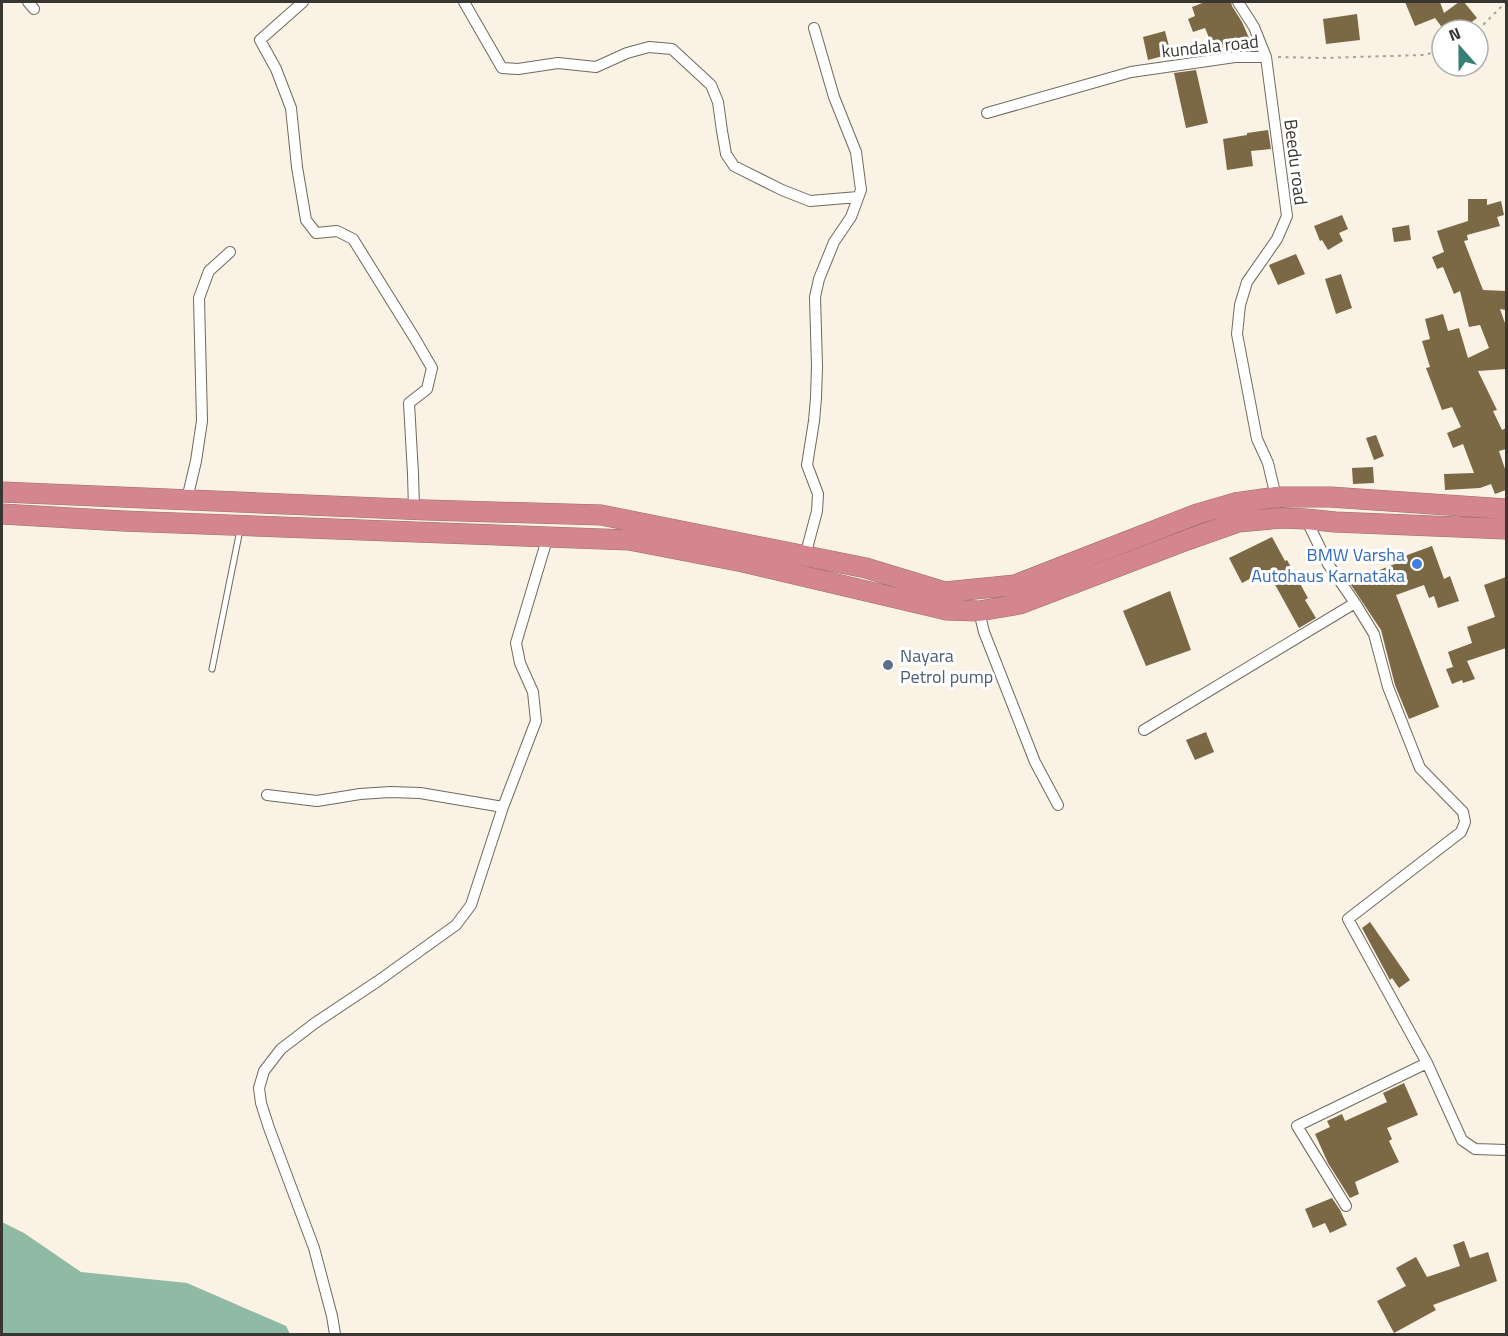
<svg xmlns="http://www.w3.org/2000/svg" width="1508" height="1336" font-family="'Titillium Web',sans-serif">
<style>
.forest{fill:#8fbaa3}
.building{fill:#7b6844}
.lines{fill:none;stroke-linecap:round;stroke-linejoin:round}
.lane-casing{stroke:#6f695d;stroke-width:7}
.street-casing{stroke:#6f695d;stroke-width:12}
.highway-casing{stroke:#9e6a6e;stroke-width:21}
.path{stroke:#a8a298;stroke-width:2;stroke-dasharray:3 4.5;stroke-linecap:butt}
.lane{stroke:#fff;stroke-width:5}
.street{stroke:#fff;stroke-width:10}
.highway{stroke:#d4868f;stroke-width:20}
.shop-dot{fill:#3f7fe0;stroke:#fff;stroke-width:2}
.service-dot{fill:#5c6f8a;stroke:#fff;stroke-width:2}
.labels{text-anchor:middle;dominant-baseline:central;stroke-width:6;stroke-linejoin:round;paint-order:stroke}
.street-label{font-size:18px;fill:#393631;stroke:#fff}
.shop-label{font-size:18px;fill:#366cbe;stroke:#fff;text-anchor:end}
.service-label{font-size:18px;fill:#4e5e75;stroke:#fff;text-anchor:start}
</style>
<rect width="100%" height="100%" fill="#faf2e5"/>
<path class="forest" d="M2,1222l22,11 57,39 106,11 99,43 4,8h-288z"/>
<path class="building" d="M1205,2h26l1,4 10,16 7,16 -34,14 -10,-24 -12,4 -5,-13 7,-3 -3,-9z
M1405,2h35l4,11 15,-11h5l13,16 -16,12h-17l-9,-12 -20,8z
M1357,14l3,26 -34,4 -3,-25z
M1165,31l6,23 -23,6 -5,-23z
M1196,70l12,53 -22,5 -12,-55z
M1268,130l3,19 -20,2 2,15 -26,4 -4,-31 24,-4v-2z
M1468,199h19v6l14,-4 3,14 -7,2 3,9 -33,9 1,5 -4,1 19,49 23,1v19l-6,-1 6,17v43l-28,2 19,39 -4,1 9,19 4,-2v21l-7,2 7,21v18l-11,4 -4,-10 -11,4 -35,2 -1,-16 30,-1 -11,-29 -10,4 -6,-15 14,-6 -9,-20 -10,3 -16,-42 4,-1 -8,-26 8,-2 -5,-20 18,-5 5,17 11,-3 9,30 21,-10 -9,-23 -11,2 -9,-36 -6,3 -11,-27 -6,2 -5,-12 12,-5 -7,-21 31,-10z
M1342,215l6,14 -9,4 4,8 -15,9 -6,-10 -2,1 -6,-15z
M1409,225l2,15 -17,2 -2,-14z
M1296,254l9,20 -27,11 -9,-20z
M1341,274l11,34 -16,6 -11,-35z
M1376,435l8,21 -10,4 -8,-22z
M1373,467l1,16 -21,1 -1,-16z
M1272,537l13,24 2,-1 21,38 -3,2 11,18 -17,10 -32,-58 -25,13 -13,-25z
M1432,546l12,33 6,-3 9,25 -21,7 -4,-12 -5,2 -5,-13 -28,10 43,112 -30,12 -14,-34 -14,-55 -32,-48 51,-20 -1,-4z
M1506,577v71l-39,13 8,18 -12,4 -1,-3 -10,4 -6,-15 7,-2 -5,-15 24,-9 -5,-16 28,-10 -11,-32z
M1170,591l21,59 -45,16 -23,-55z
M1206,732l8,20 -19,8 -9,-20z
M1370,922l40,58 -11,8 -7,-10 -2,2 -28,-52z
M1404,1083l14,32 -31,13 5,11 -3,2 10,21 -44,20 4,12 -9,4 -22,-35 -13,-29 15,-7 -3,-6 15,-7 3,7 42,-19 -4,-9z
M1332,1198l8,12 7,15 -17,8 -5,-10 -12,5 -8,-19z
M1464,1241l6,17 18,-6 9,29 -64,24 3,5 -42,23 -17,-32 29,-15 -10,-18 20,-11 11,20 33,-11 -7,-21z"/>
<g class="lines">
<defs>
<path id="lane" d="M212,669l28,-139"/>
<path id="street" d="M28,2l6,7
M303,2l-43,38 16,29 15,39 6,59 9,53 10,13 21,-2 16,8 61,98 18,31 -5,21 -18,14 4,71 1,35
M464,2l38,66 16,1 40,-6 38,4 31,-14 22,-6 23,2 39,36 7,17 4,29 4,23 8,12 48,24 28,11 48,-4
M1238,2l16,25 12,30 21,159 -10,23 -30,43 -7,23 -3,29 20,105 11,24 8,34
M987,113l144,-41 104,-15h31
M187,499l9,-38 6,-40 -3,-123 10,-27 21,-19
M1306,519l22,45 27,39 19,31 14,53 32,81 43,44 2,10 -4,10 -113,87 79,144 35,77 13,9 31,1
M805,556l12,-45 1,-17 -11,-29 7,-44 2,-23 1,-32 -2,-69 4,-18 15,-37 17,-25 10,-27 -5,-38 -22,-55 -20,-69
M979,611l5,21 51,130 23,43
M1144,730l211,-127
M267,795l50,6 43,-7 30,-2 30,1 83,14
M1346,1206l-49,-80 130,-63
M335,1334l-3,-18 -18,-68 -45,-120 -8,-25 -2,-15 5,-17 17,-22 34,-26 63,-42 78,-56 15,-20 32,-98 33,-86 -3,-29 -13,-29 -4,-20 32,-107"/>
<path id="highway" d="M2,492l425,18 174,5 265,53 79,24 70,-7 182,-71 38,-11 41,-6h54l176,12
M2,514l121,7 506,19 114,22 204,48 32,1 41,-7 167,-64 51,-18 43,-4 25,1 29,3 171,7"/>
</defs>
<use href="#lane" class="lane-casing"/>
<use href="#street" class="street-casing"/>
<use href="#highway" class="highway-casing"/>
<path class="path" d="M1478,30l28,-28
M1278,57l43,1 103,-3 18,-5"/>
<use href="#lane" class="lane"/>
<use href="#street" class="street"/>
<use href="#highway" class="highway"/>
</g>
<circle class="shop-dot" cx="1417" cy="564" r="6"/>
<circle class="service-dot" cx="888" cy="665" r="6"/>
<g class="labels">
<g class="street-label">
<text transform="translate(1210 46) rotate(-6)">kundala road</text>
<text transform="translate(1296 162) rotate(83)">Beedu road</text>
</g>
<g class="shop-label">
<text x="1405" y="554">BMW Varsha<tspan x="1405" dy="21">Autohaus Karnataka</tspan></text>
</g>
<g class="service-label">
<text x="900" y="655">Nayara<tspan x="900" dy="21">Petrol pump</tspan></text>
</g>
</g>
<rect width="1508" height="1336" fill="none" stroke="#393631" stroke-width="6"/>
<g transform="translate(1460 48) rotate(339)"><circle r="28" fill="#ffffff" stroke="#b0afad" stroke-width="1.5"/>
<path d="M0-4.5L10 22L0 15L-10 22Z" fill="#377e77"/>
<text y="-9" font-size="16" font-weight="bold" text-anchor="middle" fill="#393631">N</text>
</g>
</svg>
